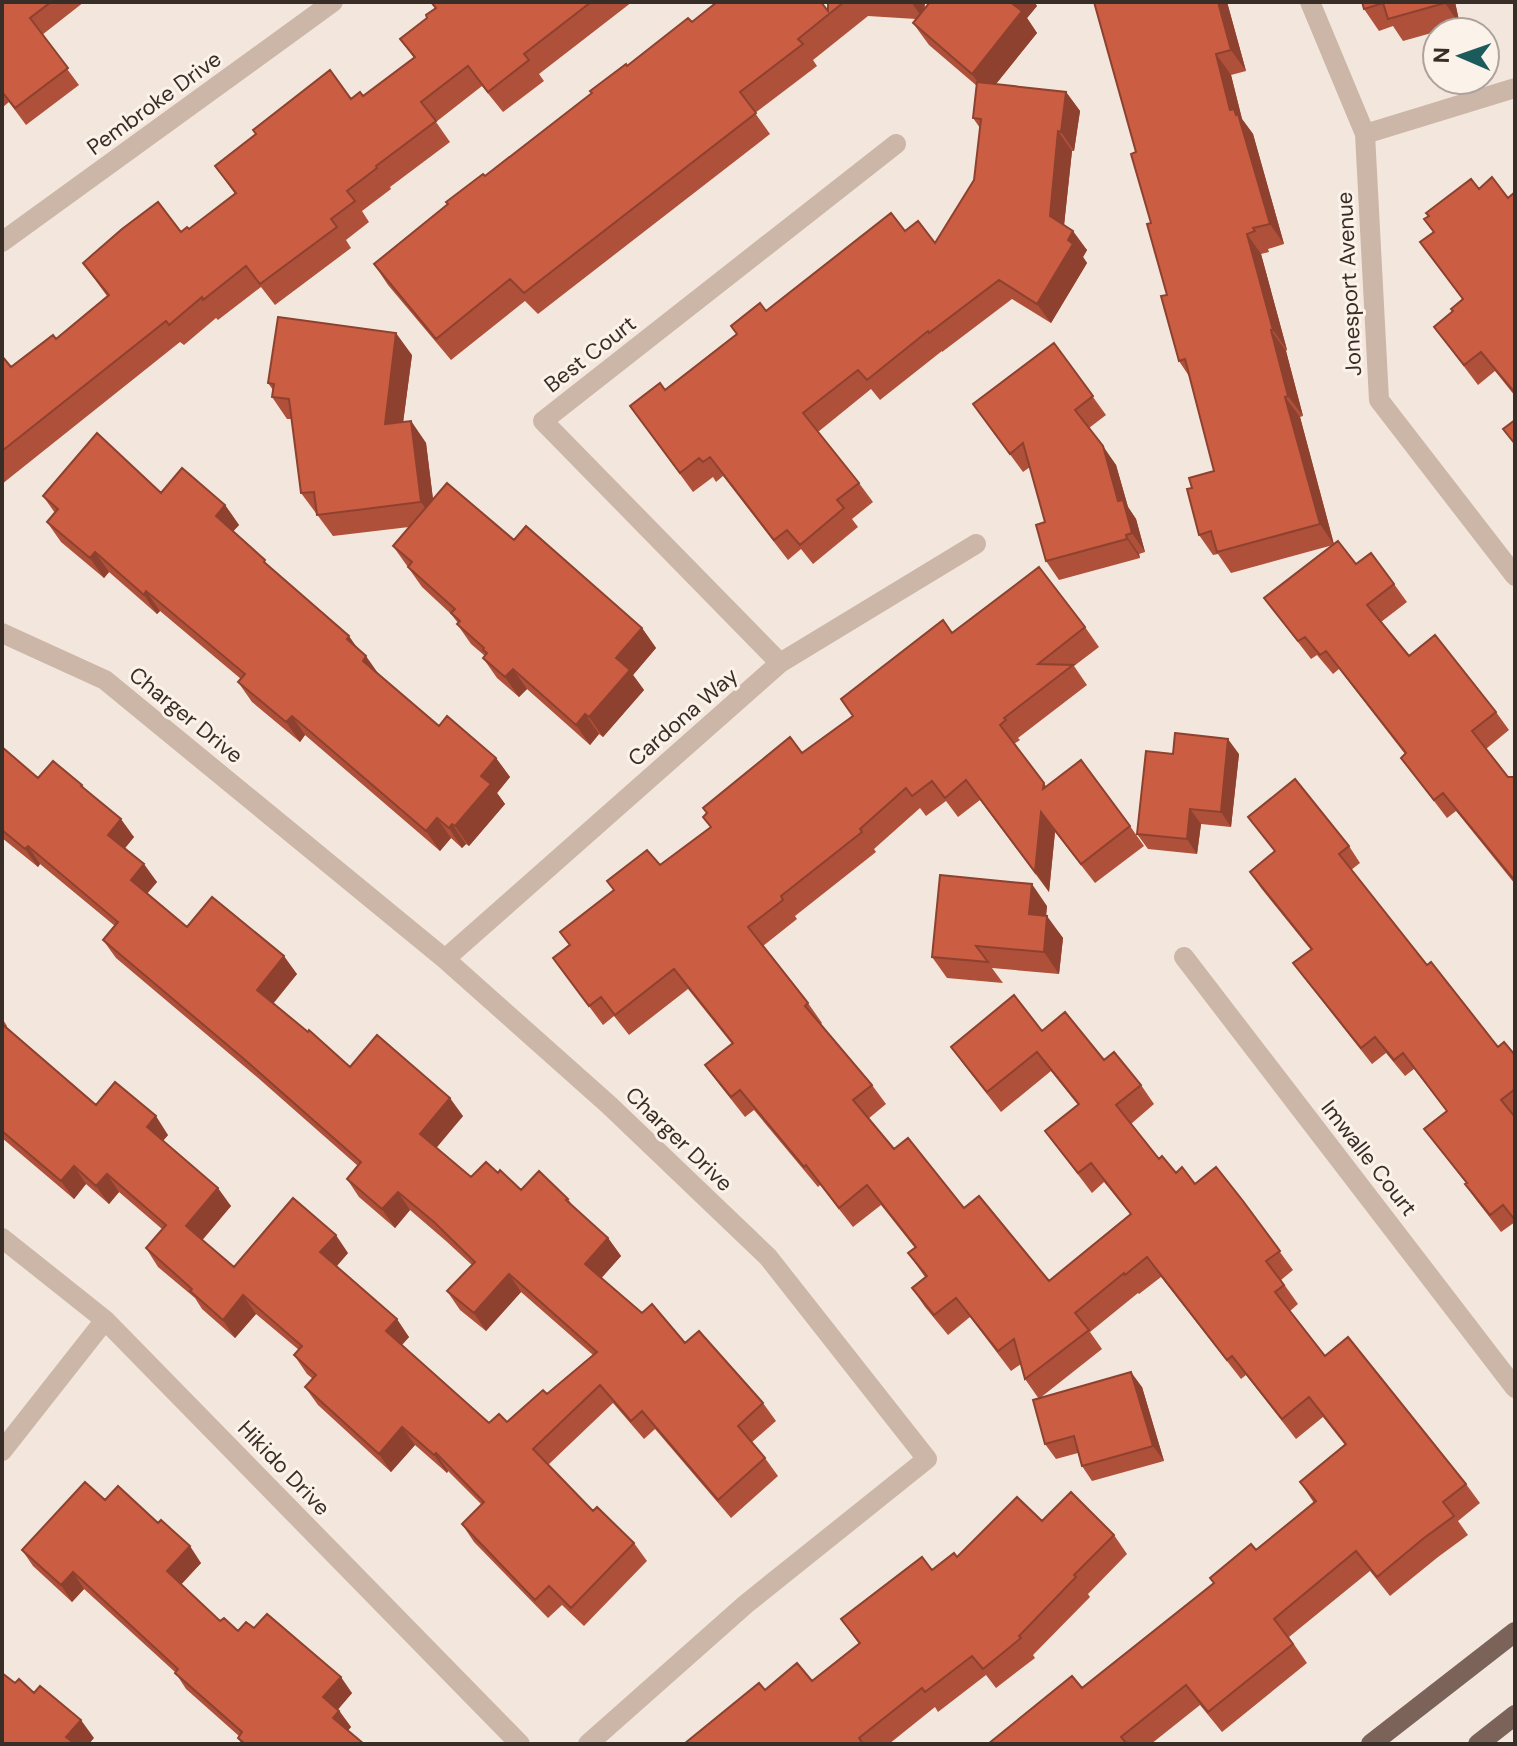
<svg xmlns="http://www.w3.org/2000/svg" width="1517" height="1746" font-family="'DM Sans',sans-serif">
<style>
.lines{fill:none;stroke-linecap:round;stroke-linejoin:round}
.minor{stroke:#ccb6a8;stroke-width:20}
.major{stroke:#7b6359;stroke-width:20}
.wall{fill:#af503a}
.shaded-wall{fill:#8e412f}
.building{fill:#cb5d43;stroke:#8e412f;stroke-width:2}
.labels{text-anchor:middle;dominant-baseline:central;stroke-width:6;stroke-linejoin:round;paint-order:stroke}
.street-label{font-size:22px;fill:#392d28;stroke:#fbf2e9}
</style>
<rect width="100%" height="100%" fill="#f3e7dd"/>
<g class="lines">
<path class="minor" d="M1310,2l55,132 14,266 136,176
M1365,134l150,-46
M2,242l331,-240
M2,633l103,47 340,279 164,146 159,152 159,202 -181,145 -158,140
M780,663l-237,-242 353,-277
M1184,957l331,431
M445,959l335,-296 196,-119
M2,1238l103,82 415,424
M2,1451l103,-131"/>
<path class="major" d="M1371,1744l144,-112
M1478,1744l37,-29"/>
</g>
<path class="wall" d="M2,2h82l-42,33 37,50 -53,40 -17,-23 -6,5 -1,-1z
M431,2h201l-93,72 5,7 -41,31 -21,-26 -46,36 14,20 -60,45 1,2 -29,22 7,11 -23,18 5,8 -76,57 -14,-18 -43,33 -2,-2 -32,27 -4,-3 -178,142v-128l9,11 45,-28 51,-43 -24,-33 106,-34 46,-35 -20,-28 136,-67 12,-3 51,-38 -14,-19 27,-21 8,-10z
M828,2h97l-1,7 6,-6 -1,-1h105l3,4 -10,12 10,15 -41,51 70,8 14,19 -6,40h-2l-8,74 23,25 -4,7 4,6 -36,60 -39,-24 -70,53v-1l-62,49 -9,-11 -53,43 41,51 14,19 -21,17 6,8 -45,37 -12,-15 -13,11 -65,-84 -7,6 -3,-5 -20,15 -63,-86 35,-16 101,-79 139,-80 30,12 39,-63 6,-52 -7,-10 4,-32 -48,-41 -16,-22 3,-4 -48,-3 -55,44 4,6 -62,47 15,21 -232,180 -13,-13 -74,59 -63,-75 -14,-21 253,-198 65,-44 136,-11z
M1094,2h133l19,69 -15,4 11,44 11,15 31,110 -16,5 1,3 -8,2 26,96 -1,1 17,65 -3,1 34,127 22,20 38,20 13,18 -26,20 28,34 87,56 13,18 -23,19 22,28 7,3v104l-59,-73 -9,7 -46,-60 4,-4 -66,-85 -6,5 -16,-19 -6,4 -47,-61 69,-53 -102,28 -13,-19 -5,1 -14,-20 -7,-47 22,-17 -25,-95 -10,-15 -12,-66 -31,-143z
M1362,2h93l5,23 -57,16 -10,-15 -14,5 -15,-22z
M1479,189l29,9 7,-6v204l-20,-25 -17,14 -44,-58 19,-15 10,-12 -43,-58 13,-10 -9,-13 4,-3 -2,-3z
M1054,343l52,72 -17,13 27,37 12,42 8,12 9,33 -6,2 1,4 -81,22 -13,-19 -1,-39 -15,-55 -7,5 -50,-68z
M412,355l-9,67 8,-1 15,22 7,56 81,41 128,88 14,20 -23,27 11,15 -41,47 -4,-3 -9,11 -63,-56 -8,8 -22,-19 -14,-20 2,-2 -14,-12 -14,-20 1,-1 -7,-9 -29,-27 -29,-41 16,-19 -76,9 -32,-43 -9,-74h-5l-15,-22 1,-7 -5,-7z
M161,493l64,12 14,20 -6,6 38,38 88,81 20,25 60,51 57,32 14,19 -13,16 8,11 -36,42 -3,-2 -4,4 -11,-10 -11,13 -135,-116 -5,7 -48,-40 -14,-20 3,-3 -81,-68 -3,3 -48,-42 -5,6 -43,-36 -14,-20 8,-9 -12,-17z
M1085,627l14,20 -25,19 13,19 -69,53 2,2 -6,4 32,42 84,40 14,20 -49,37 -40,-51 -6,60 -69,-92 -22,17 -12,-16 -20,15 -6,-8 -46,41 2,3 -81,64 2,3 -34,27 45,57 14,20 -1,1 51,61 14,19 -18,15 26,30 155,132 81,-67 -26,-32 -12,11 -47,-62 33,-26 -27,-34 -50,41 -36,-46 -14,-19 91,-16 62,29 37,25 13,19 -23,20 28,35 17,14 19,11 48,17 50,69 -12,10 17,24 -8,7 35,45 141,128 14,19 -22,18 10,14 -30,22 -48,39 -20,-25 -81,66 18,26 -85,69 -22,-27 -49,39h-163l94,-56 232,-185 -14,-21 45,-37 -22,-28 -27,22 -50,-64 -5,4 -80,-102 -22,17 -1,-1 -48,39 12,17 -62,49 102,-11 22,74 -72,20 -10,-15 -4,-13 -22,6 -11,-15 -6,-45 -14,-20 -4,-15 -10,7 -41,-54 -22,18 -23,-28 -13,-19 13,-11 -17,-24 7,-5 -34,-43 -28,22 -33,-42 -2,2 -64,-77 -9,7 -26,-33 -14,-19 27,-21 -44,-55 -59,46 -15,-19 -11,9 -50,-67 107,-93 51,-37 -8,-11 99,-64 51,-37 -12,-17 111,-66z
M2,747l36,31 44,7 4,5 48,47 -9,11 32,34 -10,12 40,33 110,47 -24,30 77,63 113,49 -27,31 35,30 27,-4 23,17 47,9 6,9 34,30 13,18 -20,22 41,35 43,30 78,60 13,18 -24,21 13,16 13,18 -47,42 -76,-89 -11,10 -31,-36 -65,62 45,46 41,32 13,18 -63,65 -22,-21 -14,13 -74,-76 -12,-18 20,-19 -34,-34 -1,2 -32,-28 -24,27 -73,-67 -13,-18 8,-8 -6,-5 -13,-19 5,-5 -43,-36 -21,24 -33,-29 -7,-11 -37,-31 -12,-19 16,-19 -43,-37 -10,12 -23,-20 -12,15 -72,-61v-120l5,8 -1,2 90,77 72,30 -5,6 68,65 -29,34 32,27 114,-14 -11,13 72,71 -7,8 87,78 18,-1 40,-28 46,-39 -72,-63 -35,39 -26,-21 -13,-19 25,-26 -26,-24 -36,-31 -15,18 -36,-31 -12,-18 11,-13 -101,-89 -141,-119 -13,-18 12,-14 -75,-62 -2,3 -36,-29z
M1173,754h66l-8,73 -30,-3 -4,30 -49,-5 -11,-15z
M1248,817l101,29 11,17 -9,7 76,95 71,82 17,8v59l-1,2 1,1v105l-14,10 -24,-31 -12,-17 1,-1 -42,-54 23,-18 -33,-42 -9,7 -19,-23 -14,11 -67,-85 -12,-16 18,-13 -50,-62 -11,-16 25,-20z
M1047,906l-1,10 17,22 -4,36 -67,-6 11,15 -56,-5 -15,-21z
M105,1500l96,63 -20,21 39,37 18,10 16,-3 98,65 -14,16 13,18 -3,3 16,14h-122l-4,-6 1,-2 -53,-47 -11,-17 -91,-83 -12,13 -39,-36 -11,-16z
M1042,1521l72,14 13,19 -39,40 2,3 -57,58 2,3 -39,30 -10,-13 -48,37 -3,-5 -46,37h-205l81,-54 47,-9 47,-37 -18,-25 116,-62z"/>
<path class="shaded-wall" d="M911,2h14l-1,18z
M1009,2h25l3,4 -10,12 10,15 -50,62 -15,-21z
M1218,2h9l19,69 -15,-21z
M1445,2h10l5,23 -15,-22z
M1216,54l15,21 11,44 11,15 31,110 -14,-20 -40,-114z
M1066,92l14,19 -6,40 -13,-19z
M1058,131l14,20 -9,84 -13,-19z
M1073,231l14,19 -4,7 4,6 -36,60 -14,-19z
M1247,234l14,20 26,96 -14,-20z
M1271,330l15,21 17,65 -15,-20z
M396,333l16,22 -12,91 -15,-22z
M1285,397l15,20 34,128 -14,-21z
M411,421l15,22 10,81 -15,-22z
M1103,446l13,19 12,42 8,12 9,33 -13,-19 -14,-32z
M225,505l14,20 -10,11 -13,-20z
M1126,535l13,19 1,4 -13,-19z
M95,552l14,20 -5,6 -14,-20z
M146,591l14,20 -3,3 -13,-19z
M642,628l14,20 -23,27 11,15 -41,47 -14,-20 27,-59z
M349,636l14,20 -16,-17z
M366,656l14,20 -17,-15z
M513,669l14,20 -8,8 -14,-20z
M585,714l14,20 -9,11 -14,-20z
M292,716l13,19 -5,7 -14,-20z
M1228,739l11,15 -8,73 -10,-15z
M496,758l14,19 -13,16 8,11 -36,42 -14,-20 26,-50z
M1190,809l11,15 -4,30 -10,-15z
M1041,812l14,20 -6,60 -14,-20z
M437,818l14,20 -11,13 -14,-20z
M121,819l13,18 -13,16 -13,-18z
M452,824l14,20 -4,4 -13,-20z
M28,846l12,18 -2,3 -13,-18z
M144,864l13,18 -14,16 -12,-18z
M1032,884l15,22 -3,30 -15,-22z
M1047,916l16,22 -4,36 -15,-22z
M284,956l13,18 -28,34 -12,-18z
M450,1098l13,18 -30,36 -13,-18z
M156,1116l12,19 -9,10 -12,-18z
M74,1166l12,18 -12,15 -13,-18z
M107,1174l12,18 -10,12 -13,-18z
M218,1188l13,18 -32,38 -13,-18z
M398,1192l12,18 -15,18 -13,-19z
M336,1235l12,18 -15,17 -13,-18z
M608,1238l13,18 -23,26 -13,-18z
M509,1274l12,18 -35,39 -12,-18z
M243,1295l13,19 -21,24 -12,-18z
M397,1319l12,18 -11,12 -12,-18z
M1131,1372l11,15 22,74 -11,-15z
M402,1427l13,18 -24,27 -12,-18z
M436,1453l12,18 -1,2 -13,-18z
M190,1546l11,17 -23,25 -11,-17z
M73,1572l11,17 -12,13 -11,-17z
M341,1677l11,16 -17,20 -12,-16z
M339,1711l12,16 -6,7 -12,-16z
M81,1720l13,18 -5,6h-18l-5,-7z"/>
<path class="building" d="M2,2h49l-21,16 38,50 -53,40 -13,-16z
M431,2h160l-67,52 5,6 -41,32 -20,-26 -47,36 15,19 -60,45 1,2 -30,23 8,10 -24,18 6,8 -77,57 -14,-18 -43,34 -1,-3 -33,28 -3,-4 -164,130v-95l9,11 42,-32 3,4 53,-44 -26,-32 39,-34 36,-27 23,30 6,-5 2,2 47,-36 -21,-27 41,-32 -3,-4 77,-60 21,29 9,-7 3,4 52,-39 -15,-18 27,-21 -1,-3 10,-7z
M717,2h104l7,9v-9h16l-46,37 5,5 -63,48 16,21 -232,180 -14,-14 -74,60 -62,-75 74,-60 -2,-2 37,-28 2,2 107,-83 -2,-2 36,-27 1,2 61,-48 4,4z
M930,2h80l12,9 -50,63 -59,-51z
M1094,2h124l13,48 -15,4 14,56 4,-1 2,6 2,-1 32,110 -17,4 2,3 -8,3 26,96h-2l17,66 -3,1 35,127 -103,28 -6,-21 -12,4 -12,-46 5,-1 -3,-10 25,-7 -29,-112 -6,2 -18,-65 6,-1 -20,-71 4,-1 -20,-69 5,-2z
M1362,2h83v1l-57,16 -5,-16 -19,6z
M977,82l89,10 -5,40 -3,-1 -8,85 23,15 -5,9 5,4 -36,60 -38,-24 -70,53 -1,-2 -61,49 -9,-10 -55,43 56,70 -22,17 7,8 -44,37 -13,-15 -13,10 -64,-83 -7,5 -4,-4 -19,15 -50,-67 30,-23 5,7 72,-56 -6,-8 29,-23 6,8 125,-98 14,18 13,-10 17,22 39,-63 7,-61 -8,-1z
M1492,177l16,21 7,-6v201l-34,-41 -17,13 -30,-38 19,-16 -2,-2 12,-10 -43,-57 14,-10 -10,-13 5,-3 -3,-3 45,-34 8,10z
M278,317l118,16 -11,91 26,-3 10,81 -104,13 -3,-23 -13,1 -12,-94 -17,-2 2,-13 -6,-1z
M1054,343l39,53 -18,14 28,36 15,55 5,-1 9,33 -6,2 1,4 -81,22 -10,-36 9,-3 -22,-79 -13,11 -37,-50z
M1515,420v24l-12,-15z
M97,433l64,60 21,-25 43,37 -9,11 49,44 -1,2 85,74 -2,3 19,17 -3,5 76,65 8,-10 49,42 -15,18 10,8 -36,42 -3,-2 -3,4 -12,-10 -11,13 -134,-115 -6,6 -48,-40 7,-8 -99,-83 -2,4 -49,-43 -5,6 -43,-36 11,-13 -15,-13z
M447,483l67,57 12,-14 116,102 -26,30 14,12 -41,47 -4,-3 -9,11 -63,-56 -8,8 -22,-19 4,-5 -4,-3 1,-2 -27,-24 3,-3 -9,-8 4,-4 -47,-42 4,-5 -19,-16z
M1338,541l18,23 15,-11 23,31 -27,21 42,51 26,-21 61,77 -24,19 36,46h5l2,3v101l-72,-88 -9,7 -33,-42 5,-5 -80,-102 -6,4 -15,-18 -7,4 -34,-43z
M1039,567l46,60 -47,37 35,1 -69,53 2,2 -6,5 44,58 -1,6 38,-29 49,66 -49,38 -40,-52 -6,60 -69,-92 -21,18 -13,-17 -20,15 -6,-8 -46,41 2,3 -81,64 2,4 -35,27 60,76 -3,3 67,79 -19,15 41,49 14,-11 56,70 15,-12 70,85 82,-67 -40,-51 -13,10 -33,-42 34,-27 -42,-52 -50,40 -36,-45 63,-52 28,36 23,-19 39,48 10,-8 27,33 -25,20 43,54 3,-3 14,17 6,-6 13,17 21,-17 27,34 37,50 -14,10 18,24 -9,7 50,64 23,-19 118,147 -23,18 11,14 -30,22 -47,39 -21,-26 -82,68 19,25 -85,68 -22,-27 -65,52 6,7h-139l84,-68 10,12 132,-105 -4,-5 41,-34 5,6 60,-49 -16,-19 46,-38 -37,-47 -27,22 -50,-63 -5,4 -80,-103 -22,18 -1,-2 -49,40 14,17 -64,49 -11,-40 -16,12 -42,-53 -22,17 -22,-27 15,-12 -19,-23 8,-6 -49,-62 -28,23 -33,-43 -2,2 -64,-77 -9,7 -26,-32 28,-22 -59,-74 -59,46 -14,-18 -12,9 -36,-48 17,-13 -10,-13 54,-42 -7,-9 40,-31 13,15 51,-38 -8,-10 4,-4 -4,-5 87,-71 12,16 51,-37 -12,-17 102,-79 9,13z
M1175,733l53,6 -7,73 -31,-3 -3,30 -50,-5 9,-83 27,3z
M2,747l36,31 15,-17 29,24 -1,1 40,33 -13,16 36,29 -13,16 56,47 25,-30 72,59 -27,34 51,42 1,-2 41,37 27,-32 73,63 -30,36 51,43 15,-15 12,11 2,-3 21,20 18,-19 29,28 -2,1 42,38 -23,26 57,49 10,-9 33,39 14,-12 64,72 -25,23 27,32 -47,42 -76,-89 -11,10 -31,-36 -67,64 60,62 4,-4 37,36 -63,65 -22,-22 -14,14 -73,-76 22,-22 -48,-49 -2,2 -32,-28 -23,27 -74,-67 11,-12 -22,-20 8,-9 -59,-51 -20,25 -33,-29 2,-2 -46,-41 20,-23 -59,-51 -11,12 -22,-20 -13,15 -59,-50v-107l94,81 19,-23 41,34 -9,11 71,61 -32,38 48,41 59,-69 43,37 -16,17 77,67 -11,12 103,92 10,-9 8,8 36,-32 4,4 50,-42 -88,-78 -35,39 -27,-22 28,-29 -41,-40 -36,-30 -16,17 -35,-30 14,-17 -117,-103 -141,-119 15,-18 -90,-76 -3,3 -23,-19z
M1295,779l54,67 -10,8 88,111 4,-3 67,85 6,-5 11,13v34l-14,11 14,17v103l-12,-15 -13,10 -25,-31 2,-1 -43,-54 23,-18 -44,-58 -9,7 -19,-23 -14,11 -68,-85 19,-14 -62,-77 25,-21 -27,-34z
M940,875l92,9 -3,30 18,2 -3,36 -68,-6 12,16 -56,-5z
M1131,1372l22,74 -71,20 -8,-30 -29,8 -12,-44z
M85,1482l20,18 13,-14 40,37 3,-3 29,26 -23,25 53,50 4,-3 14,13 8,-9 8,6 13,-14 74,63 -18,20 16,14 -6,7 31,26h-119l-7,-6 4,-6 -67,-59 3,-4 -105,-97 -12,13 -39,-35z
M1071,1492l43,43 -40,40 2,2 -57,59 2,2 -38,31 -11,-13 -47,36 -3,-4 -63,50 4,6h-179l75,-61 6,7 32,-27 15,18 48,-38 -19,-24 81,-62 10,13 22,-17 3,4 60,-60 25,24z
M2,1673l13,10 4,-4 15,14 6,-7 41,34 -15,17 9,7h-73z"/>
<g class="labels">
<g class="street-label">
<text transform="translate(154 103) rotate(-36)">Pembroke Drive</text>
<text transform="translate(1349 284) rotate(-93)">Jonesport Avenue</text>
<text transform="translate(590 354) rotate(-38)">Best Court</text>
<text transform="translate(186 715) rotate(39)">Charger Drive</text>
<text transform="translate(683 717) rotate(-41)">Cardona Way</text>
<text transform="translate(679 1139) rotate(44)">Charger Drive</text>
<text transform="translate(1369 1158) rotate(52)">Imwalle Court</text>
<text transform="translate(284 1468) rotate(46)">Hikido Drive</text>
</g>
</g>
<rect width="1517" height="1746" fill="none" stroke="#392d28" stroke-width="8"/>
<g transform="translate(1461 56) rotate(272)"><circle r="38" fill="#fbf2e9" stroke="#ada39c" stroke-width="2"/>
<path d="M0-6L14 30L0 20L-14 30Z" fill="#1c5b5c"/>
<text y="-12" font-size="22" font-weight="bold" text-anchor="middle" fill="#392d28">N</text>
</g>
</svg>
